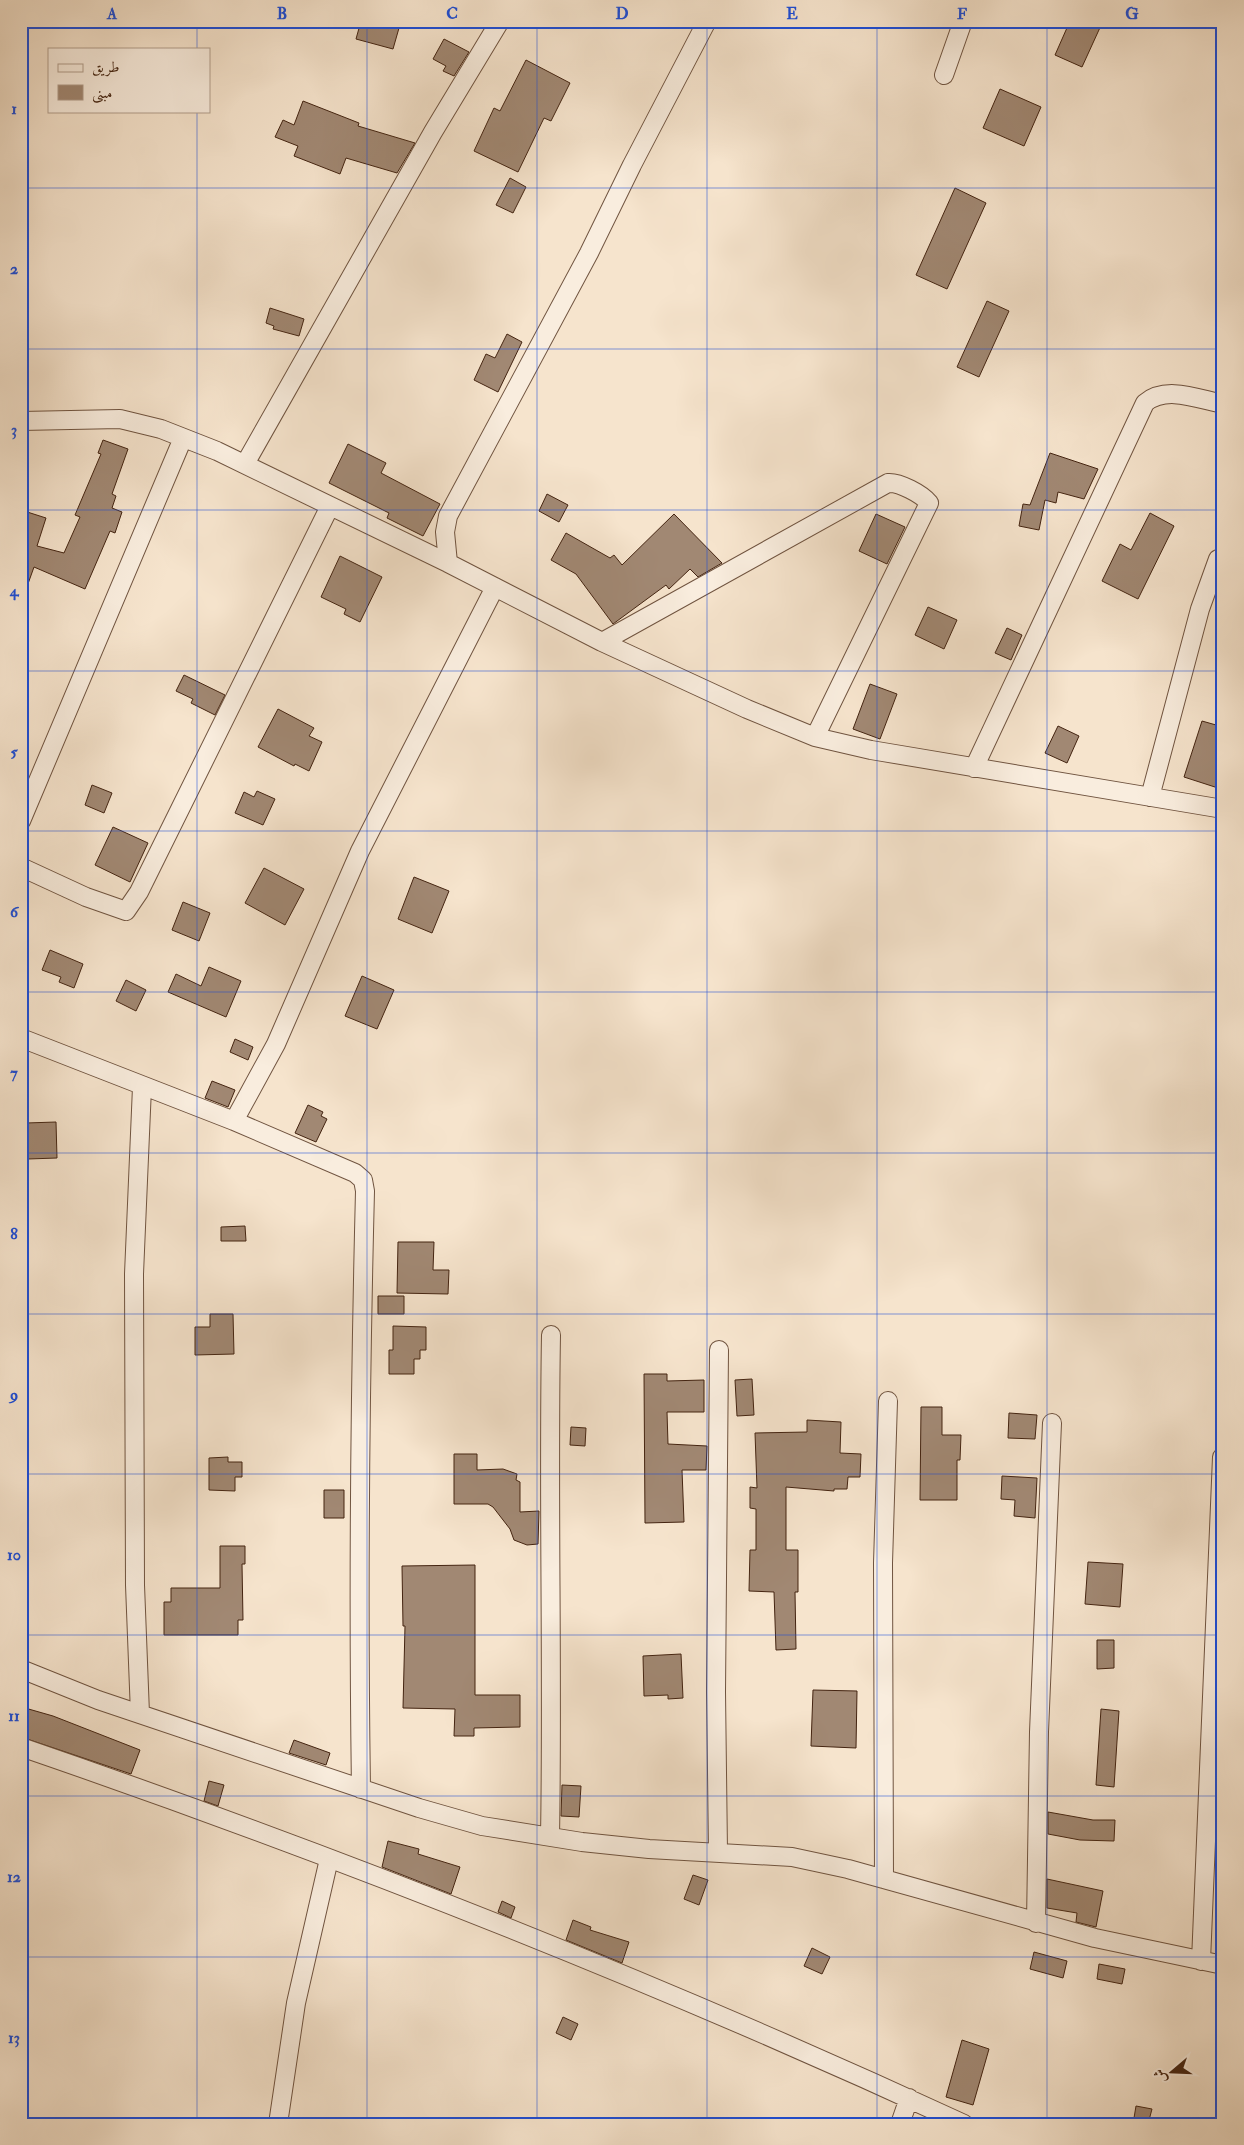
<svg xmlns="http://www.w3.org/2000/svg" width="1244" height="2145" font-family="'IM FELL Double Pica',Amiri,serif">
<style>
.building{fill:#a18873;stroke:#442411}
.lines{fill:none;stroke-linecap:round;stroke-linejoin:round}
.street-casing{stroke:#705440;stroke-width:20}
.street{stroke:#f9edde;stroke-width:18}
.grid{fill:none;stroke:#1d4ed8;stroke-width:1;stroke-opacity:0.55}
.neatline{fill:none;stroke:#1d4ed8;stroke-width:2}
.grid-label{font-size:16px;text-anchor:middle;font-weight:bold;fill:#1d4ed8}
</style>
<rect width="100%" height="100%" fill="#f6e4cd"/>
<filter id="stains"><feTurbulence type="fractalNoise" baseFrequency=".004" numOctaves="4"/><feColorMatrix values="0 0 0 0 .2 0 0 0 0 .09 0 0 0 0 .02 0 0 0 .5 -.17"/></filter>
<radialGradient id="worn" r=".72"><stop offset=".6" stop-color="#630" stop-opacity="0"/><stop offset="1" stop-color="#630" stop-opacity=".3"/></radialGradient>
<path class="building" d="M361,21h40l-8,28 -37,-10z
M1070,21h33l-21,46 -27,-12z
M444,39l25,13 -15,24 -11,-5 3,-5 -13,-7z
M526,60l44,23 -19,38 -7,-3 -26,54 -44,-21 20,-43 6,3z
M1000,89l41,18 -17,39 -41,-18z
M303,101l56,22 -1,3 57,17 -18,30 -51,-15 -6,16 -46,-18 4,-10 -23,-9 8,-17 11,5z
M510,178l16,9 -13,26 -17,-8z
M955,188l31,15 -39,86 -31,-14z
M987,301l22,10 -30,66 -22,-10z
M270,308l34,11 -5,17 -26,-7 1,-3 -8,-3z
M507,334l15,8 -24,50 -24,-12 12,-26 9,4z
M103,440l25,9 -16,45 4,2 -4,12 10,4 -7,21 -5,-2 -25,58 -51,-22 -10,28 -3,-1v-84l25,8 -9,28 27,7 16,-36 -5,-2 26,-61 -3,-1z
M348,444l38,19 -5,10 59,31 -17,32 -36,-18 2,-5 -60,-30z
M1050,453l48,16 -14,30 -26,-7 -2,11 -11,-3 -6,30 -20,-4 4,-22 7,1z
M547,494l21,11 -9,17 -20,-11z
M1150,513l24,13 -36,73 -36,-18 18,-37 11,6z
M674,514l48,49 -24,14 -8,-8 -21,20 -3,-4 -53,39 -37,-50 -25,-14 15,-27 44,25 4,-3 8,10z
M876,514l29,13 -18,37 -28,-13z
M340,556l42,21 -22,45 -16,-8 2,-5 -25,-12z
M928,607l29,13 -13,29 -29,-14z
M1007,628l15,7 -11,25 -16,-7z
M184,675l41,20 -10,20 -24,-12 2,-4 -17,-8z
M870,684l27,10 -17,45 -27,-10z
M278,709l36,19 -5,8 13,6 -13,29 -14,-7 -1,2 -36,-19z
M1202,721l21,6v46l-5,15 -34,-11z
M1058,726l21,10 -12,27 -22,-10z
M92,785l20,8 -8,20 -19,-8z
M257,791l18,8 -12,26 -28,-12 9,-21 10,5z
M113,827l35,16 -18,39 -35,-17z
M264,868l40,21 -19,36 -40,-22z
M414,877l35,14 -17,42 -34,-14z
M183,902l27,11 -11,28 -27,-11z
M50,950l33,14 -9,24 -15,-6 2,-5 -19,-7z
M209,967l32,14 -15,36 -58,-25 8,-18 25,12z
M362,976l32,14 -17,39 -32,-13z
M126,980l20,10 -10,21 -20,-10z
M235,1039l18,8 -5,13 -18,-8z
M212,1081l23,9 -7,17 -23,-9z
M308,1105l15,7 -2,4 6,3 -11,23 -21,-9z
M56,1122l1,36 -29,1 -2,-36z
M245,1226l1,15h-25v-14z
M398,1242h36l-1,28h16l-1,24 -51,-1z
M378,1296h26v18h-26z
M210,1314h23l1,40 -39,1v-28h15z
M393,1326l33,1v23h-6v9h-6v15h-25v-24h4z
M644,1374h23v7l37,-1v32h-37l1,32 39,2 -1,24h-24l2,52 -39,1z
M752,1379l2,36 -17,1 -2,-36z
M921,1407h21v28h19l-1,25h-3v40h-37z
M1009,1413l28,2 -2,24 -27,-1z
M807,1420l34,2 -1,31 21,1 -1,23h-12l-1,12h-13v2l-48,-4v63h12v42h-3l1,57 -20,1 -2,-58 -25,-1 1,-41h6v-41l-6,-1v-21l7,1 -2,-55 52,-1z
M571,1427l15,1 -1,18 -15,-1z
M454,1454h23v16l26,-1 14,5 -1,6 4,2v30l19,-1 -1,33 -11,1 -13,-5 -4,-11 -17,-22 -5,-3h-34z
M228,1457v5h14v15h-7v14l-26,-1v-32z
M1002,1476l35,2 -2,40 -21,-2 1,-16 -14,-1z
M324,1490h20v28h-20z
M220,1546h25v18h-3l1,56h-5v15h-74v-33h7v-14h49z
M1088,1562l35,2 -3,43 -35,-3z
M475,1565v130h45v32l-46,1v8h-20l1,-27 -52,-1 2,-82h-2l-1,-60z
M1097,1640h17v28l-17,1z
M681,1654l2,44 -15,1v-4l-24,1 -1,-40z
M813,1690l44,1 -1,57 -45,-2z
M25,1708l28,8 87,34 -9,24 -110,-37v-15z
M1101,1709l18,2 -5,76 -18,-2z
M294,1740l36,13 -4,12 -37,-12z
M209,1781l15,4 -6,21 -14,-5z
M562,1785l19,1 -2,31 -18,-1z
M1048,1812l45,8h22l-1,21 -34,-1 -32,-6z
M388,1841l31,8 -1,5 42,13 -9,27 -69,-27z
M693,1875l15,5 -9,25 -15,-6z
M1047,1879l56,12 -7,36 -20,-5 1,-9 -30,-5z
M502,1901l13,6 -4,11 -13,-6z
M573,1920l18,7 -1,3 39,12 -7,21 -56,-23z
M812,1948l18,9 -8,17 -18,-8z
M1034,1952l33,9 -4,17 -33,-9z
M1099,1964l26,5 -3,15 -25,-5z
M563,2017l15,7 -7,16 -15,-7z
M962,2040l27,9 -16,56 -27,-8z
M1136,2106l16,3 -4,15h-15z"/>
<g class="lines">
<defs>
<path id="street" d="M944,75l19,-54
M21,421l99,-2 41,10 56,22 231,112 154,79 145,67 68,28 56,13 352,59
M245,464l188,-332 67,-111
M448,563l-3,-31 3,-16 141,-263 43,-88 75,-144
M602,642l286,-159c11,-1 34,11 41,20l-114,234
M974,768l171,-365c21,-18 53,-4 78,1
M1150,797l50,-188 18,-50 5,-2
M21,821l162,-383
M21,867l65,30 40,14 13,-19 191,-386
M21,1038l213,83 121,52 8,7 2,11c-5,200 -7,399 -4,598
M234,1121l42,-77 84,-193 135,-264
M21,1669l77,31 321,108 63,18 100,16 67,7 143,8 56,12 247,69 128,27
M140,1714l-5,-129 -1,-311 8,-187
M21,1747c320,110 636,235 943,377
M550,1836c3,-167 -2,-334 1,-501
M718,1852l-2,-160 3,-342
M884,1879l-1,-316 5,-162
M1036,1923l3,-191 13,-309
M1201,1961l21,-504
M278,2124l18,-121 33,-144
M900,2124l9,-26"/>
</defs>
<use href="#street" class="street-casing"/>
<use href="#street" class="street"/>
</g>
<path class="grid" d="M197,21v28M367,21v2103M537,21v2103M707,21v2103M877,21v2103M1047,21v2103M197,111v2013M21,188h1202M21,349h1202M21,510h1202M21,671h1202M21,831h1202M21,992h1202M21,1153h1202M21,1314h1202M21,1474h1202M21,1635h1202M21,1796h1202M21,1957h1202"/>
<rect width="1244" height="2145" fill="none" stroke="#f6e4cd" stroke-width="55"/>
<rect x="48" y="48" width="162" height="65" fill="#f9edde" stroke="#b19d8c"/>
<rect x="58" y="64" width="25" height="8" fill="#f9edde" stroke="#b19d8c"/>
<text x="92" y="72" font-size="15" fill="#442411">طريق</text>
<rect x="58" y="85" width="25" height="15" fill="#a18873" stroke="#b19d8c"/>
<text x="92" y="98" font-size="15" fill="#442411">مبنى</text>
<g transform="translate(1172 2072) rotate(251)" stroke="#f9edde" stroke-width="4" paint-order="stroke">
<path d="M0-4L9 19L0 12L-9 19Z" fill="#442411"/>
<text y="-8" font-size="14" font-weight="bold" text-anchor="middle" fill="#442411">ش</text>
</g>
<rect x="28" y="28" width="1188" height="2090" class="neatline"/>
<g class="grid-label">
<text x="112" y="19">A</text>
<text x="282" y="19">B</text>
<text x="452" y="19">C</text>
<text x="622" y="19">D</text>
<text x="792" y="19">E</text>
<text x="962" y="19">F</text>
<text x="1132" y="19">G</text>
<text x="14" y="114">1</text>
<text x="14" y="274">2</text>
<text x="14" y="435">3</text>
<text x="14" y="596">4</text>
<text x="14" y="757">5</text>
<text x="14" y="917">6</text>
<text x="14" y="1078">7</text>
<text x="14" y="1239">8</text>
<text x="14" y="1400">9</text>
<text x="14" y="1560">10</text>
<text x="14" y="1721">11</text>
<text x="14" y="1882">12</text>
<text x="14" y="2043">13</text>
</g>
<rect width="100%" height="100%" filter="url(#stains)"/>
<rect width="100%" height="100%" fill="url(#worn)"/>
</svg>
